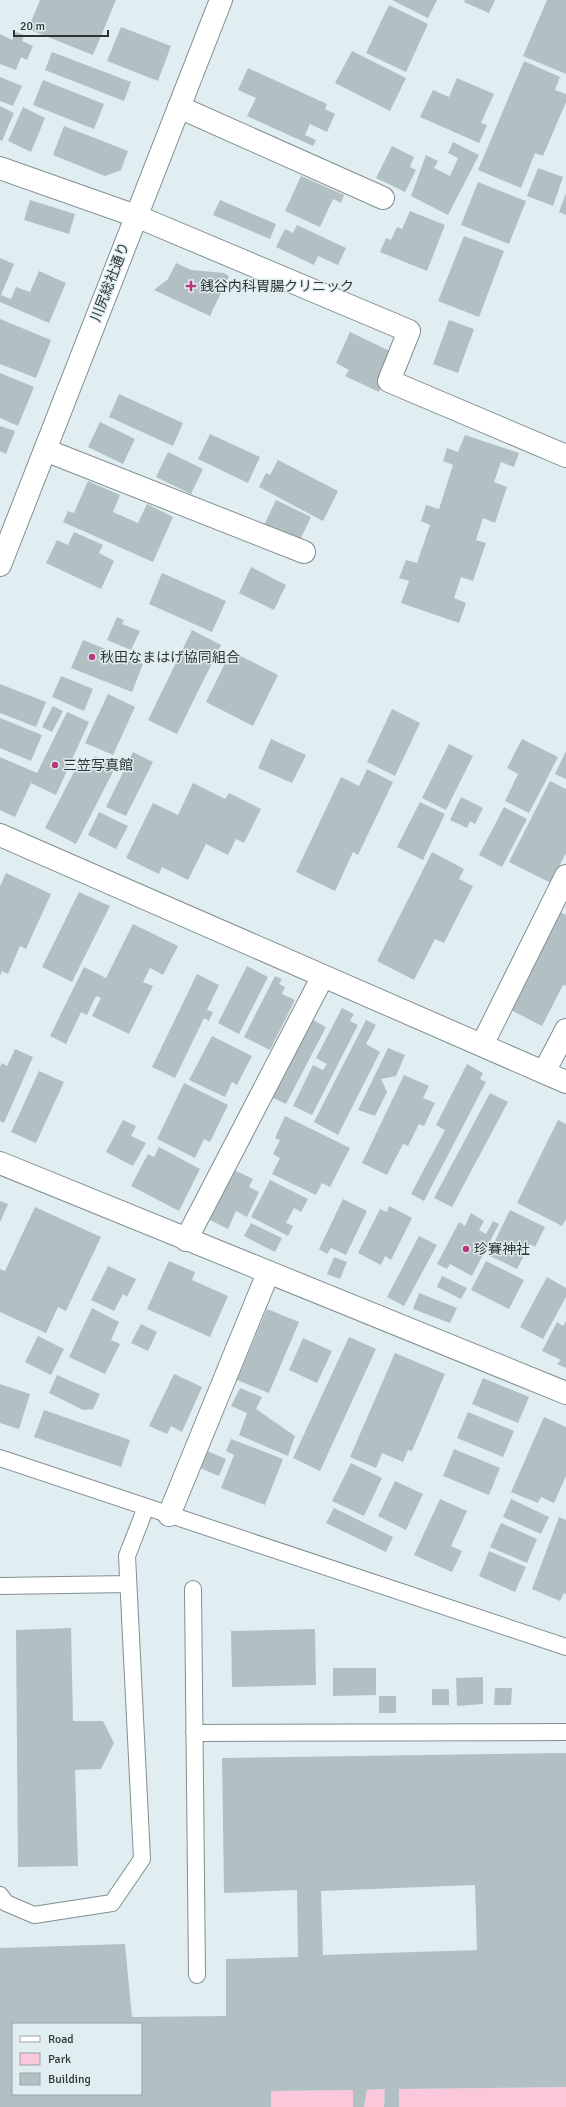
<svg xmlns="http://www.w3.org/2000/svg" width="566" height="2107" font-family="Signika,'Noto Sans JP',sans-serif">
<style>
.green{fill:#fac7db}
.building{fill:#b3c0c3;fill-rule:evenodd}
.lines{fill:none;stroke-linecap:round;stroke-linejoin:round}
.service-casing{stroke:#828f92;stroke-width:18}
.minor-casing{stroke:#828f92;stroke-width:24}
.tertiary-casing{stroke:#828f92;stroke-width:24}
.service{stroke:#fff;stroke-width:16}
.minor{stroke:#fff;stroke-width:22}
.tertiary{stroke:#fff;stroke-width:22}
.poi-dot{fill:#bb377b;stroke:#e0eef1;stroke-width:1.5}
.labels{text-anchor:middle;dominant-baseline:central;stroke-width:3;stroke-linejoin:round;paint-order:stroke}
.street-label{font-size:14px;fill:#2e3435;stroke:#e0eef1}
.poi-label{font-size:14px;fill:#2e3435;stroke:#e0eef1;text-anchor:start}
</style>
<rect width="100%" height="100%" fill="#e0eef1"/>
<path class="green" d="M566,2087v20h-167v-18z
M385,2089l-1,18h-20l3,-17z
M353,2090v17h-82v-16z"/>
<path class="building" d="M40,0h76l-23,55 -65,-26z
M392,0h45l-9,18z
M465,0h30l-6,13 -25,-11z
M547,0h19v74l-43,-18z
M389,5l39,19 -22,48 -40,-19z
M121,27l50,19 -13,35 -51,-20z
M16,32l8,3 -2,6 11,5 -6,14 -6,-3 -5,13 -16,-6v-30l12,6z
M352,51l54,27 -16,33 -55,-28z
M52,52l79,30 -7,19 -79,-31z
M524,61l36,16 -5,13 11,4v8l-23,54 -8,-3 -14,35 -43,-18z
M248,68l79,36 -2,5 10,5 -8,18 -17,-8 -5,11 11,5 -3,6 -66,-30 9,-18 -18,-8z
M0,77l22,9 -9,20 -13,-5z
M457,78l37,16 -13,29 6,2 -8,18 -59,-26 13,-27 16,7z
M43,80l61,24 -10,25 -61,-24z
M0,106l14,7 -12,28 -2,-1z
M23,107l22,11 -14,34 -23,-11z
M64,126l64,25 -7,19 -16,6 -52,-21z
M453,142l26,13 -31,60 -37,-19 15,-41 12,6 -4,7 16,8 8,-18 -10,-5z
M392,146l22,11 -4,10 6,3 -11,22 -29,-14z
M538,168l25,9 -10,29 -26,-10z
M301,176l43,19 -3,8 -8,-4 -13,28 -35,-16z
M478,182l48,19 -17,43 -48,-19z
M566,193v22l-7,-3z
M30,200l45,14 -6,20 -45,-14z
M220,200l56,24 -6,15 -57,-24z
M410,211l35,14 -18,46 -47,-19 6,-14 5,2 6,-13 5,2z
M297,225l49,23 -8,17 -20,-9 -4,9 -38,-18 9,-18 8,4z
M464,236l40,15 -25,66 -41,-16z
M0,258l14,6 -13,31 10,4 5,-12 14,5 9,-21 27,12 -17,40 -49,-21z
M176,263l15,7 33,3 5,3 -19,40 -56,-26 14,-11z
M0,319l51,21 -15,38 -36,-14z
M449,320l25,9 -16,44 -25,-9z
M350,332l44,21 -15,39 -34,-16 4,-6 -13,-7z
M0,373l34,14 -16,39 -18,-8z
M119,394l64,29 -10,23 -64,-29z
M100,422l35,17 -12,25 -35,-17z
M0,426l15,5 -9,23 -6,-3z
M210,434l50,23 -12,26 -50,-24z
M465,435l54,18 -5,14 -13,-5 -7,20 13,5 -12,36 -12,-5 -7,22 10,3 -13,38 -12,-4 -7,21 12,5 -7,20 -58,-20 8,-22 -10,-3 7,-18 11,3 13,-38 -9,-4 5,-16 13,4 14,-44 -10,-4 4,-13 11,4z
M168,452l35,17 -12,25 -35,-17z
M278,460l60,31 -15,30 -64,-34 7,-14 4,2z
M88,481l32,14 -7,17 25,11 9,-19 26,13 -20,45 -90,-40 5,-11 6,2z
M276,500l35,17 -12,25 -35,-17z
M74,532l29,13 -4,8 15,8 -13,28 -55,-26 11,-23 11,5z
M251,567l35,18 -12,25 -35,-17z
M162,573l64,28 -14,31 -63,-28z
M117,617l7,3 -2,4 18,7 -9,19 -24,-10z
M192,630l29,15 -44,89 -29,-14z
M83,640l60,24 -11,28 -61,-24z
M231,651l47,24 -25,51 -47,-24z
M61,676l32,13 -9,22 -32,-14z
M0,684l46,18 -10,25 -36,-14z
M108,694l27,13 -22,48 -28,-12z
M53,706l10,5 -11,21 -10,-5z
M392,709l28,14 -25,53 -28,-14z
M67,712l22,10 -33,73 -25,-12 -16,34 -15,-7v-53l37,16z
M0,718l42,17 -11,26 -31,-13z
M271,739l35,16 -14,28 -34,-15z
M522,739l36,18 -29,56 -24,-12 13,-27 -11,-6z
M449,744l24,12 -27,54 -24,-12z
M566,751v28l-11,-5z
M133,752l20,10 -27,54 -20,-9z
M95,756l21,10 -40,78 -31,-16 32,-62 10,5z
M367,769l26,13 -35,73 -5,-3 -18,39 -39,-19 45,-95 18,9z
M550,781l16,8v64l-15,30 -42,-21z
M193,783l32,16 4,-6 32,16 -17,34 -8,-4 -8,16 -22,-11 -18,36 -26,-13 -3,7 -33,-16 27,-55 25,12z
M461,797l22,11 -8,16 -5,-3 -3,7 -17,-8z
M420,802l25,12 -22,46 -26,-13z
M504,807l23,12 -25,48 -23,-12z
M99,812l29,14 -12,23 -28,-14z
M432,852l32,17 -5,10 14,7 -29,57 -9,-4 -21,41 -37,-19z
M6,873l45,21 -25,55 -6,-3 -12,28 -6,-3 -2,5v-90z
M79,892l31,14 -38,76 -30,-15z
M560,912l6,3v71l-3,-1 -21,41 -33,-17z
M133,924l45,22 -15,29 -13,-7 -7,14 10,4 -24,48 -37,-18 9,-18 -5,-2 -9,19 -6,-3 -15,32 -16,-8 34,-69 22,11z
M247,966l21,11 -29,57 -21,-11z
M197,974l22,11 -12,25 6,2 -4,9 -5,-3 -29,60 -23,-11z
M275,976l7,3 -3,5 6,3 -3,7 13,6 -25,50 -26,-13z
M342,1008l12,6 -4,7 8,4 -46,90 -19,-9 20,-41 10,5 4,-6 -11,-6z
M311,1019l15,8 -40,77 -15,-7z
M366,1020l10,5 -10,19 14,8 -42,83 -24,-13z
M212,1036l40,20 -15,29 -5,-3 -7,15 -36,-17z
M388,1048l17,7 -9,21 -15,3 6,13 -12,24 -17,-6z
M15,1049l18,8 -29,66 -4,-2v-54l2,-4 5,3z
M467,1064l16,9 -3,6 6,3 -62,119 -13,-7 34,-64 -9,-5z
M39,1071l25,11 -28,61 -25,-11z
M404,1075l25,11 -6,12 12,5 -11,23 -5,-2 -11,22 -5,-2 -16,31 -25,-12z
M184,1083l44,22 -18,37 -6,-3 -9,19 -38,-19z
M490,1093l18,9 -56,105 -18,-9z
M285,1116l65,32 -20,39 -8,-4 -6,12 -44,-21 8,-16 -7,-4 7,-14 -5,-2z
M123,1120l13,6 -5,10 15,7 -13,23 -27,-14z
M558,1120l8,4v95l-4,7 -45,-23z
M159,1147l41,22 -21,42 -48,-25 17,-32 6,3z
M230,1168l23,11 -4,8 10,5 -12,25 -11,-6 -8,18 -22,-11z
M270,1180l38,19 -7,13 -7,-4 -8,15 7,3 -5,10 -37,-19z
M343,1199l24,12 -21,44 -15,-7 -4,6 -8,-5z
M0,1201l8,3 -8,18z
M389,1206l23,12 -21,42 -6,-4 -4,9 -23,-12 22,-44 7,3z
M35,1207l66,30 -35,74 -8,-4 -12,26 -46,-21v-43l5,2z
M510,1210l35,17 -10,20 -5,-3 -13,25 -29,-14z
M471,1213l13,8 -5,9 7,4 7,-13 6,3 -27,52 -22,-12 -3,5 -10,-5 22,-42 6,4z
M251,1223l31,15 -7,14 -31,-16z
M419,1236l18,9 -33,61 -17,-9z
M334,1257l13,5 -7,17 -13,-5z
M169,1261l26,11 -3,8 36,16 -18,41 -63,-28z
M486,1261l38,19 -15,29 -38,-19z
M108,1266l28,13 -9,18 -4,-3 -9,17 -23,-11z
M442,1276l25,12 -6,11 -24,-12z
M547,1277l19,11v9l-23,42 -23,-12z
M419,1293l38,15 -7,15 -37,-14z
M92,1308l27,14 -8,18 9,4 -15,30 -36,-17z
M267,1309l32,13 -30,71 -32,-13z
M566,1321v47l-9,-4 4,-4 -19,-9 15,-29 6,4z
M141,1324l16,8 -9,19 -17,-8z
M38,1336l26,13 -13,26 -26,-13z
M349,1337l27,12 -56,122 -27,-13z
M303,1338l29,13 -15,32 -28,-13z
M395,1353l50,21 -33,77 -4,-1 -5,12 -21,-9 -6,15 -26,-11z
M174,1374l28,13 -20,45 -11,-6 -4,8 -18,-8z
M57,1375l43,19 -7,15 -10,1 -34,-17z
M483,1378l46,19 -11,26 -46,-19z
M0,1384l30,10 -11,35 -19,-6z
M240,1388l22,9 -6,12 39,27 -7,20 -49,-21 8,-22 -16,-7z
M44,1410l86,30 -9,27 -87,-30z
M468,1412l46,19 -11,26 -46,-19z
M544,1417l22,10v49l-12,27 -13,-6 -3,6 -27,-11z
M231,1439l52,20 -18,46 -44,-17 13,-33 -8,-4z
M454,1449l46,19 -11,27 -46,-19z
M205,1450l21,9 -7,17 -21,-9z
M351,1463l31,15 -18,38 -32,-15z
M395,1481l28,13 -17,36 -28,-14z
M440,1499l27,12 -16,35 11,5 -10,21 -38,-17z
M511,1499l38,18 -8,17 -38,-17z
M334,1508l59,29 -7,15 -60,-29z
M559,1517l7,3v74l-2,-1 -4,8 -28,-12z
M501,1523l36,16 -10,24 -37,-16z
M489,1551l37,16 -11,25 -36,-16z
M71,1628l2,93h30l11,22 -13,26 -26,1 3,96 -60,1 -2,-237z
M315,1629l1,56 -84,2 -1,-56z
M333,1668h43v27l-43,1z
M483,1677v27l-26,2 -1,-28z
M495,1688h17l-1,17h-17z
M432,1689h17v16h-17z
M379,1696h17v17h-17z
M566,1753v334l-167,2v18h-15l1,-18 -18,1 -3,17h-11v-17l-82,1v16h-271v-159l125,-4 7,73 94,-1v-57l72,-2 -1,-67 -73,3 -2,-135zM475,1885l2,65 -154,5 -2,-64zM13,2024h128v70h-128z"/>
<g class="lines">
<defs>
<path id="service" d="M0,1458l566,189
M0,1586l128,-2
M193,1589l4,386
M194,1733l372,-1
M0,1895l6,8 28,12 78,-12 30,-44 -15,-303 19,-49"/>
<path id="minor" d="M179,107l204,91
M0,168l136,48 273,115 -20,50 177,75
M45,450l259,102
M0,835l566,247
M482,1045l84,-169
M544,1072l22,-42
M0,1163l566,230
M186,1240l137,-264
M169,1515l99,-242"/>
<path id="tertiary" d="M0,565l221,-565"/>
</defs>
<use href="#service" class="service-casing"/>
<use href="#minor" class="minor-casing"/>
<use href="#tertiary" class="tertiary-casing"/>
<use href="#service" class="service"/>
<use href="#minor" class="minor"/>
<use href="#tertiary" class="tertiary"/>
</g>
<g class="poi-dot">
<path d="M189 280h4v4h4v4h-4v4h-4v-4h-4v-4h4z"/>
<circle cx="92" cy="657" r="4"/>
<circle cx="55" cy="765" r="4"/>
<circle cx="466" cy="1249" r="4"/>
</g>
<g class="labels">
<g class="street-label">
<text transform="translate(110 282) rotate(-69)">川尻総社通り</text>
</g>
<g class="poi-label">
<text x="200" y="286">銭谷内科胃腸クリニック</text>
<text x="100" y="657">秋田なまはげ協同組合</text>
<text x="63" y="765">三笠写真館</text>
<text x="474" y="1249">珍賽神社</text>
</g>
</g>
<rect x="12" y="2023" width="130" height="72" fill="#e0eef1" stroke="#99a4a6"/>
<rect x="20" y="2036" width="20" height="6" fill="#ffffff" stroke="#99a4a6"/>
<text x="48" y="2043" font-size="12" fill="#2e3435">Road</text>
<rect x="20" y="2053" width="20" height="12" fill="#fac7db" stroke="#99a4a6"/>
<text x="48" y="2063" font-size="12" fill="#2e3435">Park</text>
<rect x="20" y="2073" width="20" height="12" fill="#b3c0c3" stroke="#99a4a6"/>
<text x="48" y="2083" font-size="12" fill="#2e3435">Building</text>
<path d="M14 30v6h94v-6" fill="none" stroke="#2e3435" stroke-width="2"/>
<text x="20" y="30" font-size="12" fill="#2e3435" stroke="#e0eef1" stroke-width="3" paint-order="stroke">20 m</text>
</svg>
